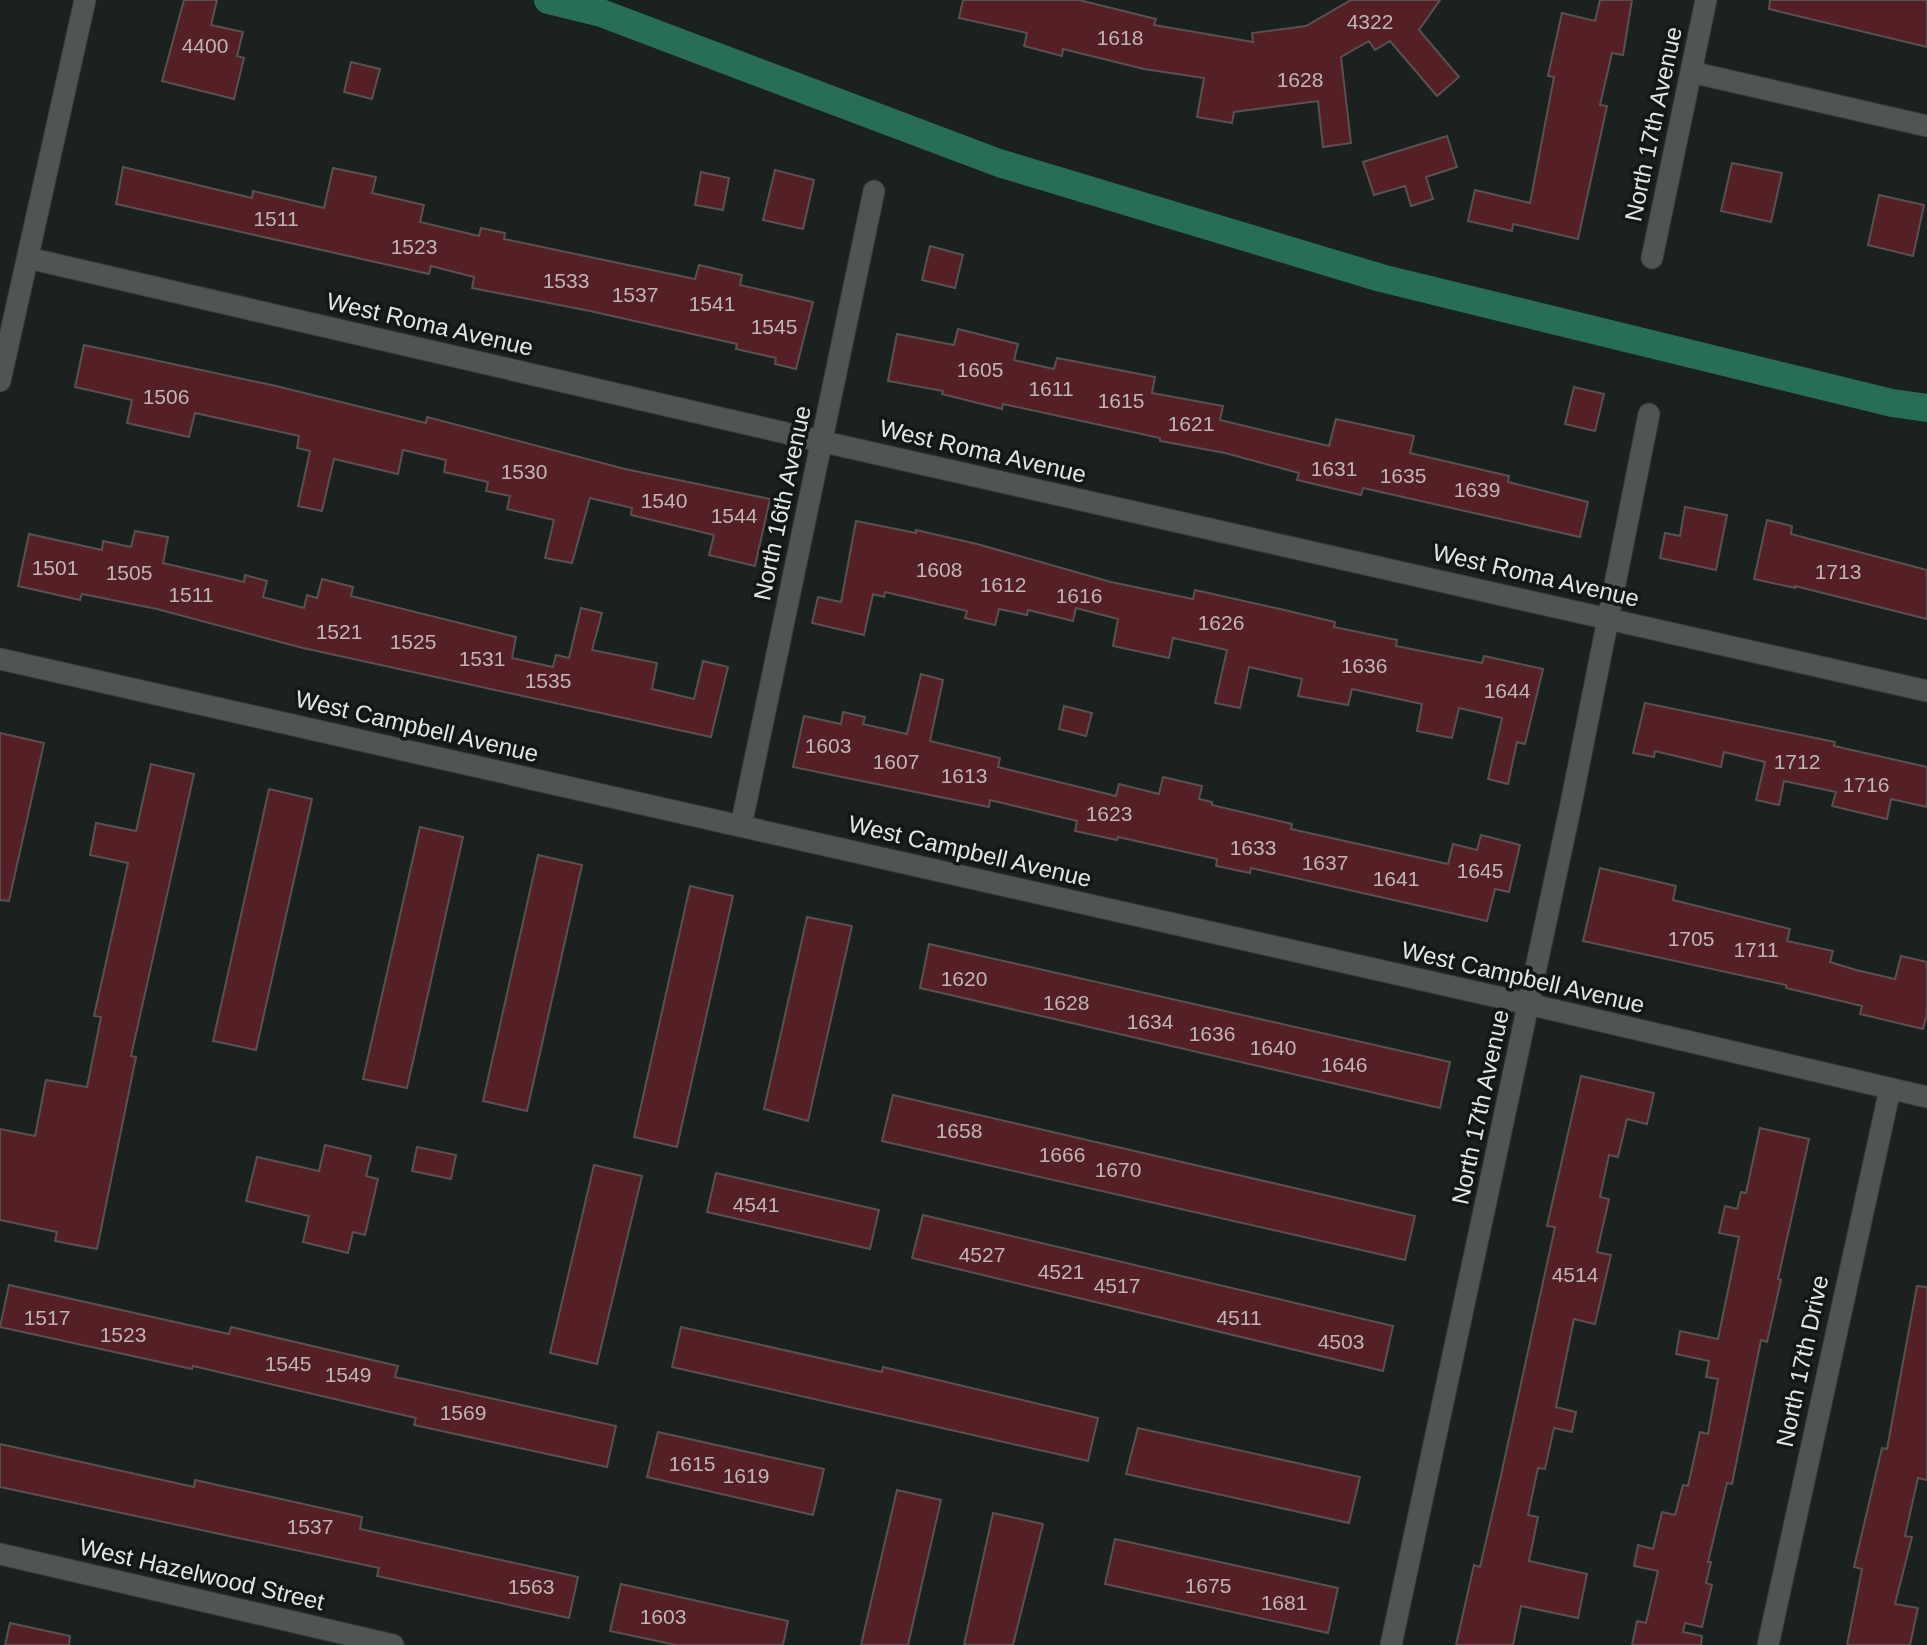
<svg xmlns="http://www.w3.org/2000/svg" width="1927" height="1645" font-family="Helvetica,sans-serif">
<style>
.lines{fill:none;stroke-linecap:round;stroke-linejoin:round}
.canal{stroke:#276d57;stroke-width:28}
.building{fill:#552025;stroke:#595151;stroke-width:2}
.minor-casing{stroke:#363b39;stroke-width:23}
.minor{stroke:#4e5552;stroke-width:21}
.labels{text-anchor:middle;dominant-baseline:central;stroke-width:7;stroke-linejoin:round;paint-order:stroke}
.number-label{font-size:21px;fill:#bfb5b5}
.street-label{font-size:24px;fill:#e2e7e5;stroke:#121815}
</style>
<rect width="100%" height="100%" fill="#1b211f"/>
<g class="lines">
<path class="canal" d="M548,0l53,13 398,150 382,115 511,125 35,5"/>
</g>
<path class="building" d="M184,0h33l-6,25 32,7 -6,24 7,2 -10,41 -72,-18z
M963,0h116l77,19 -2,6 99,17 -1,-9 54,-7 45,-26h89l-21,30 40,47 -22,19 -47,-55 -15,9 -6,-9 -28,16 10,86 -28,4 -5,-46 -84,11 -2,11 -35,-6 7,-39 -60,-9 -81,-20 -1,7 -38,-10 3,-13 -68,-15z
M1600,0h32l-9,55 -11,-2 -12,52 7,1 -29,133 -65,-15 -1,7 -44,-10 7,-31 55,13 24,-126 -6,-1 14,-63 33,8z
M1770,0h157v47l-158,-38z
M351,62l29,7 -8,30 -28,-7z
M1447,136l10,31 -31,10 7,22 -22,7 -6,-20 -31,9 -11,-33z
M1732,163l50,10 -11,49 -50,-11z
M123,167l129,31 1,-7 71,17 9,-40 43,9 -4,16 52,12 -4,17 59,14 2,-8 24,5 -1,6 191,40 4,-14 43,10 -2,10 73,17 -17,67 -21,-5 1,-6 -40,-9 1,-5 -147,-33 -118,-23 2,-11 -43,-11 -2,8 -313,-70z
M775,170l39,10 -11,49 -40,-9z
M701,172l28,6 -6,32 -28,-5z
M1879,195l45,10 -11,51 -45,-11z
M930,246l33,9 -8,33 -33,-8z
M958,329l60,15 -4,16 40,9 3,-11 98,19 -3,16 71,13 -3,14 109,26 7,-27 78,17 -4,17 99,23 -1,6 80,20 -8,35 -217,-49 -2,7 -64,-15 2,-7 -74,-20 -65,-12v-3l-157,-34 -1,5 -60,-15 1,-3 -55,-10 9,-47 57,11z
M84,345l192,41 150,37 1,-6 198,52 145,30 -15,67 -46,-11 5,-20 -83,-20 1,-7 -42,-10 -18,65 -27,-5 9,-38 -47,-11 3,-13 -24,-5 2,-9 -44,-10 2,-12 -43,-10 -5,24 -64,-15 -12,52 -24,-5 12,-55 -13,-3 2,-12 -104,-23 -6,24 -62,-14 5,-23 -57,-13z
M1574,387l30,7 -9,37 -30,-7z
M1685,507l42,8 -11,55 -56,-12 5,-25 15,3z
M1767,520l25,6 -1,8 136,36v49l-132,-33v2l-41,-9z
M856,521l60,12v-3l61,14 134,38 82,17 2,-9 85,19 55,13 -1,5 63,13 -1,6 86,17 2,-7 59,13 -18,75 -8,-2 -9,42 -20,-5 14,-61 -43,-10 -7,30 -35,-7 5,-27 -70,-15 -4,16 -50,-9 4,-17 -53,-12 -9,41 -25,-5 12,-53 -54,-12 -4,20 -56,-12 5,-27 -42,-11 -3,13 -45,-11 -1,5 -28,-6 -4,16 -30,-7 2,-7 -82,-19 -1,5 -11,-3 -9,41 -52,-12 6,-26 23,5z
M135,531l33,6 -5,26 81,19 1,-7 22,6 -4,16 41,11 3,-13 10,3 5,-19 31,8 -2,9 165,41 -4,21 41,9 3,-12 13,3 12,-50 21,5 -10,37 65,13 -5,26 42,10 9,-38 25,6 -17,70 -408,-89 -146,-39 -75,-15 -2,6 -62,-14 11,-52 73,16 1,-9 28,6z
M921,674l22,6 -13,61 70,17 -2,9 118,29 3,-12 40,10 4,-17 39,9 -3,13 13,3v3l80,19 -1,5 157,35 5,-20 24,6 4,-15 39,10 -11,47 -14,-3 -8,32 -236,-53 -1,5 -34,-7 1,-7 -99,-22 -1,3 -42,-9 2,-10 -87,-21 -1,7 -196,-40 11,-51 37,8 2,-12 22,5 -2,7 44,10z
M1645,703l190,39 -1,4 93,21v40l-36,-8 -4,20 -55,-13 4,-14 -52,-11 -5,24 -23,-5 9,-38 -41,-10 -3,15 -66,-16 -1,6 -21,-4z
M1064,706l28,7 -6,23 -27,-7z
M0,733l44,10 -35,158 -9,-1z
M151,764l43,10 -63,282 5,1 -39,192 -42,-8 2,-9 -57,-12v-91l35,7 11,-56 41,7 14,-70 -7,-1 34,-153 -38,-8 6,-32 40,8z
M269,789l43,10 -56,251 -43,-9z
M420,827l43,10 -56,251 -44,-9z
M538,855l44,10 -55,246 -44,-10z
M1600,868l76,18 -3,14 117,29 -3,12 46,10 -3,11 26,8 39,9 6,-23 26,6v51l-4,16 -63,-15 2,-8 -76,-18v-3l-203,-44z
M690,886l43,10 -56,251 -43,-10z
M807,917l45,9 -44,195 -44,-12z
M929,944l521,118 -10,46 -520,-120z
M1581,1076l73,17 -7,31 -20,-5 -9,38 -9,-2 -9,42 9,2 -12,53 14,3 -16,69 -21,-5 -18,88 20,5 -4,20 -18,-4 -9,41 -7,-1 -10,47 10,2 -9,44 58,13 -9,44 -57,-12 -8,39h-57l18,-80 6,2 20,-87 55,-253 -8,-1z
M893,1095l522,121 -10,44 -523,-119z
M1760,1128l49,11 -31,140 3,1 -14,62 -6,-2 -29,144 -5,-1 -19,79h3l-5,21 6,2 -10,42 -17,-4 -2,9 19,4 -1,9h-69l5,-24 9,2 12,-52 -24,-5 4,-21 15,4 9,-37 13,3 8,-30 5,1 12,-54 8,2 10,-55 -12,-2 3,-16 -33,-7 4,-23 38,8 21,-102 -20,-4 6,-27 12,3 4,-17 5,1z
M325,1145l46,11 -5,20 12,3 -13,56 -12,-3 -5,21 -45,-11 6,-26 -63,-15 11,-44 62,14z
M417,1147l39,8 -5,24 -39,-8z
M594,1165l48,11 -45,188 -47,-11z
M716,1173l163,37 -9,39 -163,-37z
M923,1215l470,111 -10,45 -471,-113z
M9,1285l220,49 2,-7 167,39 -3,11 221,49 -9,41 -193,-42 2,-7 -223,-52 -1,3 -192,-42z
M1917,1286l10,1v193l-9,-2 -13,58 7,1 -17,67 23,4 -8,37h-63l15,-76 -8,-2 28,-119 5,1z
M681,1327l201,45 1,-5 215,51 -10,43 -416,-94z
M1138,1428l222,49 -11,46 -223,-49z
M658,1432l166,37 -11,46 -166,-38z
M0,1444l194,43 1,-7 167,37 -2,12 218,48 -9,41 -192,-42 2,-8 -379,-81z
M897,1490l44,10 -33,145h-47z
M993,1513l50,11 -30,121h-49z
M1115,1539l223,49 -10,45 -223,-49z
M621,1584l167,37 -5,24h-107l-66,-14z
M10,1623l60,13 -1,9h-64z"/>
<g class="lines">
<defs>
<path id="minor" d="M1691,72l236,54
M28,258l814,188 1085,245
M1652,258l54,-258
M0,381l85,-381
M0,659l1498,338 429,100
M741,826l133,-635
M0,1554l393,91
M1391,1645l179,-836 79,-395
M1768,1645l122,-556"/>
</defs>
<use href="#minor" class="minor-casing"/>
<use href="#minor" class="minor"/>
</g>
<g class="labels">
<g class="number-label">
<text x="1370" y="21">4322</text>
<text x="1120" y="37">1618</text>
<text x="205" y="45">4400</text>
<text x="1300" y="79">1628</text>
<text x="276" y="218">1511</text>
<text x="414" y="246">1523</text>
<text x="566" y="280">1533</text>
<text x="635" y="294">1537</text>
<text x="712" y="303">1541</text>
<text x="774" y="326">1545</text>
<text x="980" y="369">1605</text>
<text x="1051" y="388">1611</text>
<text x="166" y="396">1506</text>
<text x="1121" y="400">1615</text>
<text x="1191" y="423">1621</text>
<text x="1334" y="468">1631</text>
<text x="524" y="471">1530</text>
<text x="1403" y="475">1635</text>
<text x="1477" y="489">1639</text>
<text x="664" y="500">1540</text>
<text x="734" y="515">1544</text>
<text x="55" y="567">1501</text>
<text x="939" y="569">1608</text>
<text x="1838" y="571">1713</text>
<text x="129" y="572">1505</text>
<text x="1003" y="584">1612</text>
<text x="191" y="594">1511</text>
<text x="1079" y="595">1616</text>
<text x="1221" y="622">1626</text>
<text x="339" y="631">1521</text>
<text x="413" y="641">1525</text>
<text x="482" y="658">1531</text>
<text x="1364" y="665">1636</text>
<text x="548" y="680">1535</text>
<text x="1507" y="690">1644</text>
<text x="828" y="745">1603</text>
<text x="896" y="761">1607</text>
<text x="1797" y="761">1712</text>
<text x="964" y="775">1613</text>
<text x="1866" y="784">1716</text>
<text x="1109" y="813">1623</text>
<text x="1253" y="847">1633</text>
<text x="1325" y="862">1637</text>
<text x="1480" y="870">1645</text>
<text x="1396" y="878">1641</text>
<text x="1691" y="938">1705</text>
<text x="1756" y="949">1711</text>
<text x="964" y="978">1620</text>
<text x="1066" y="1002">1628</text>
<text x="1150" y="1021">1634</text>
<text x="1212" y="1033">1636</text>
<text x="1273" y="1047">1640</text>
<text x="1344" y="1064">1646</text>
<text x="959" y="1130">1658</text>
<text x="1062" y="1154">1666</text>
<text x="1118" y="1169">1670</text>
<text x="756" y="1204">4541</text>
<text x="982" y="1254">4527</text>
<text x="1061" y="1271">4521</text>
<text x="1575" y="1274">4514</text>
<text x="1117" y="1285">4517</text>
<text x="47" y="1317">1517</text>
<text x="1239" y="1317">4511</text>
<text x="123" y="1334">1523</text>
<text x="1341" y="1341">4503</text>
<text x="288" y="1363">1545</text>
<text x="348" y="1374">1549</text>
<text x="463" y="1412">1569</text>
<text x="692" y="1463">1615</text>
<text x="746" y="1475">1619</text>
<text x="310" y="1526">1537</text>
<text x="1208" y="1585">1675</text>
<text x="531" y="1586">1563</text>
<text x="1284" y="1602">1681</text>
<text x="663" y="1616">1603</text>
</g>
<g class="street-label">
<text transform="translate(1653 124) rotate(-78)">North 17th Avenue</text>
<text transform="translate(430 324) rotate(13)">West Roma Avenue</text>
<text transform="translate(983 451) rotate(13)">West Roma Avenue</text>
<text transform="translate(782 503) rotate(-78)">North 16th Avenue</text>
<text transform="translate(1536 575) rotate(13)">West Roma Avenue</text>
<text transform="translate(417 726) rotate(13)">West Campbell Avenue</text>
<text transform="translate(970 851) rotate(13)">West Campbell Avenue</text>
<text transform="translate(1523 977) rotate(13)">West Campbell Avenue</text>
<text transform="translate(1480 1107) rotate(-78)">North 17th Avenue</text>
<text transform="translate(1802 1361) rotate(-78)">North 17th Drive</text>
<text transform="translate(202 1574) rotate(13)">West Hazelwood Street</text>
</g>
</g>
</svg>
